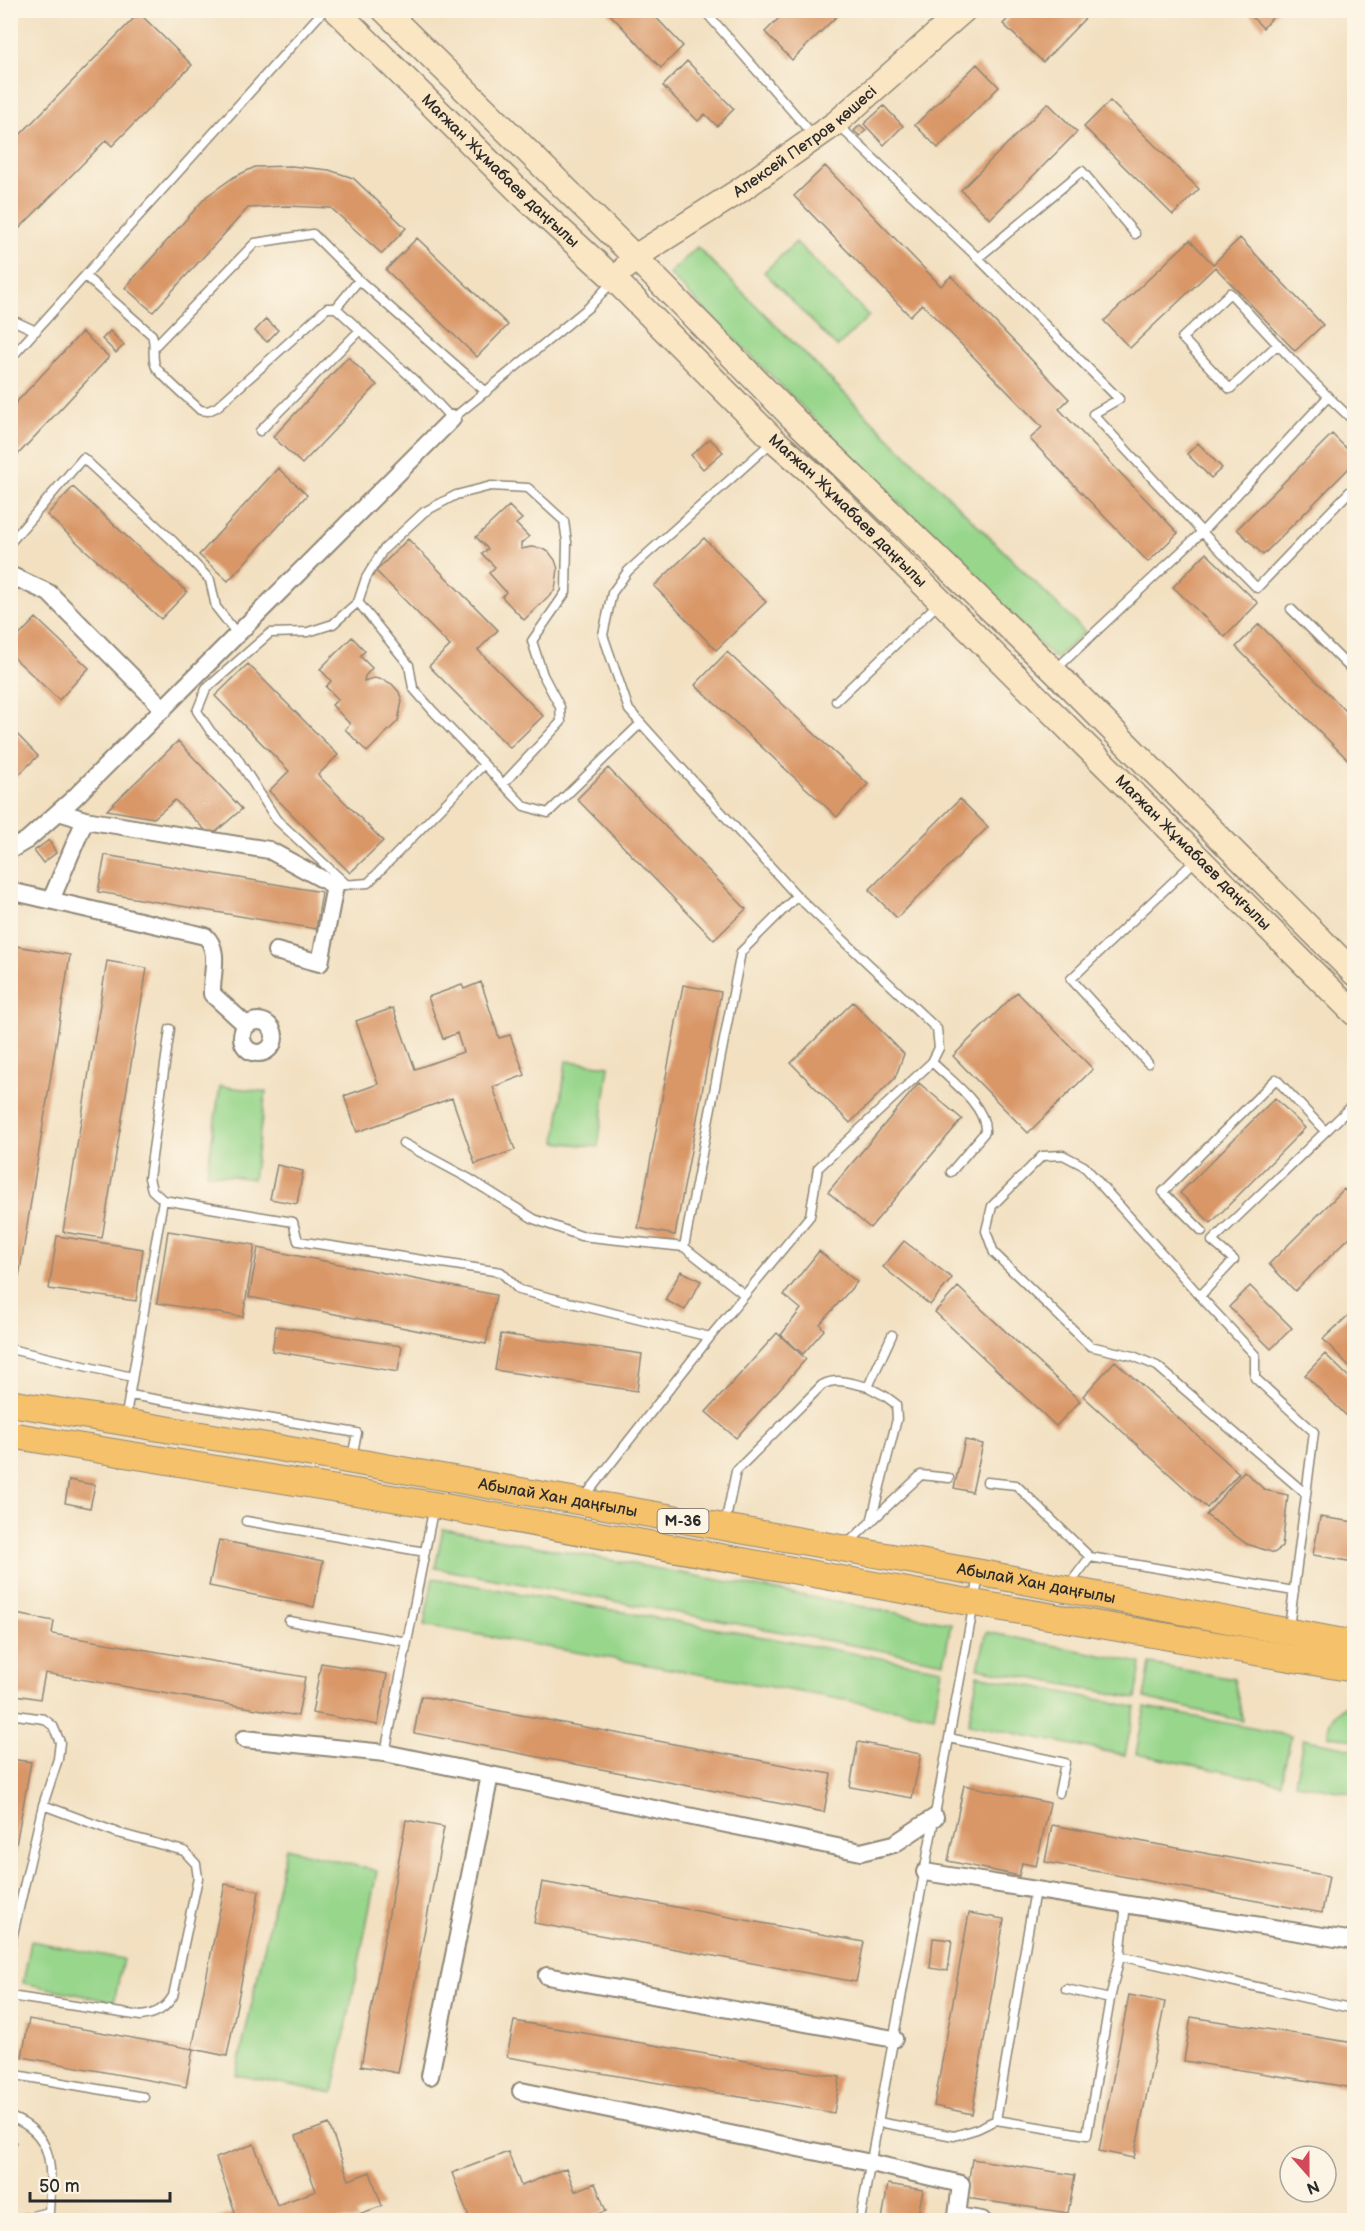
<svg xmlns="http://www.w3.org/2000/svg" width="1365" height="2231" font-family="'Balsamiq Sans',sans-serif">
<style>
.green{fill:#97d68b;stroke:#61805b;stroke-width:1.5}
.building{fill:#d99666}
.lines{fill:none;stroke-linecap:round;stroke-linejoin:round}
.lane-casing{stroke:#8e8676;stroke-width:11}
.street-casing{stroke:#8e8676;stroke-width:20}
.secondary-casing{stroke:#8e8676;stroke-width:27}
.primary-casing{stroke:#8e8676;stroke-width:28}
.lane{stroke:#fff;stroke-width:8}
.street{stroke:#fff;stroke-width:16}
.secondary{stroke:#fbe6c4;stroke-width:24}
.primary{stroke:#f5c16b;stroke-width:26}
.labels{text-anchor:middle;dominant-baseline:central;stroke-width:4.5;stroke-linejoin:round;paint-order:stroke}
.shield{fill:#fcf5e5;stroke:#6a6863;stroke-width:1.5}
.shield-label{font-size:15px;font-weight:bold;fill:#2b2b2b}
.street-label{font-size:16px;fill:#2b2b2b;stroke:#fcf5e5}
</style>
<rect width="100%" height="100%" fill="#fcf5e5"/>
<filter id="ink" filterUnits="userSpaceOnUse"><feTurbulence type="fractalNoise" baseFrequency=".0167" numOctaves="2"/><feDisplacementMap in="SourceGraphic" scale="12" xChannelSelector="R" yChannelSelector="G"/><feConvolveMatrix kernelMatrix="1 2 1 2 8 2 1 2 1" color-interpolation-filters="sRGB"/></filter>
<filter id="wash" filterUnits="userSpaceOnUse"><feTurbulence type="fractalNoise" baseFrequency=".008" numOctaves="4" result="noise"/><feDisplacementMap in="SourceGraphic" scale="24" xChannelSelector="R" yChannelSelector="G"/><feGaussianBlur stdDeviation="1.35" result="paint"/><feColorMatrix in="noise" values="0 0 0 0 0 0 0 0 0 0 0 0 0 0 0 0 0 1.4 0 .05"/><feComposite in="paint" operator="in"/></filter>
<g filter="url(#wash)">
<rect width="100%" height="100%" fill="#f2e0c1"/>
<path class="green" d="M796,242l73,74 -32,31 -73,-75z
M697,247l388,385 -30,27 -386,-385z
M566,1061l43,5 -11,81 -42,-5z
M220,1086l46,6 -13,87 -46,-6z
M443,1529l508,94 -7,39 -509,-94z
M433,1578l509,91 -8,47 -510,-91z
M987,1632l154,31 -5,35 -158,-30z
M1150,1664l84,15 9,42 -99,-23z
M978,1675l157,32 -10,48 -157,-31z
M1351,1702l3,1v37l-26,-5c-1,-15 11,-26 23,-33z
M1145,1707l146,29 -10,47 -145,-29z
M1303,1739l51,10v45l-59,-11z
M286,1848l91,23 -44,222 -97,-18z
M31,1941l92,18 -9,43 -91,-19z"/>
<g id="blocks">
<path class="building" d="M606,10h43l34,36 -22,22z
M787,10h56l-51,50 -27,-28z
M1012,10h81l-50,52 -40,-38 11,-12z
M1245,10h34l-16,18z
M139,13l53,52 -80,81 -6,-6 -96,98v-93z
M687,61l47,48 -17,17 -12,-12 -7,7 -35,-35z
M977,64l22,23 -61,61 -23,-23z
M1110,101l89,88 -26,26 -89,-88z
M1048,103l29,29 -87,87 -29,-29z
M884,106l19,20 -19,19 -20,-21z
M860,125l6,5 -6,6 -6,-5z
M291,166l38,4 24,8 53,50 -24,26 -51,-46 -44,-2 -39,2 -95,104 -28,-24 82,-92 27,-19 21,-10z
M825,166l116,120 10,-10 118,123 -10,10 119,124 -30,29 -118,-123 12,-12 -120,-123 -12,12 -116,-120z
M417,238l91,87 -31,32 -91,-87z
M1240,238l83,87 -28,26 -80,-84 -85,81 -26,-27 86,-81 23,24z
M266,319l12,11 -11,12 -12,-11z
M110,331l14,14 -8,8 -14,-14z
M82,332l27,25 -99,106v-54z
M348,357l29,28 -75,79 -29,-27z
M1332,434l22,22v7l-91,92 -26,-26z
M710,439l13,13 -20,17 -12,-14z
M1198,443l24,25 -11,10 -24,-24z
M278,468l29,27 -79,86 -29,-26z
M73,487l114,105 -26,27 -114,-104z
M509,506l13,13 -6,5 13,13 -8,6v6l10,-2 9,1 9,4 6,8 3,9 -3,21 -31,30 -22,-23 4,-5 -17,-19 6,-6 -13,-13 6,-5 -12,-12z
M704,538l62,64 -50,48 -62,-64z
M408,539l90,91 -20,20 65,66 -33,32 -81,-82 21,-20 -74,-75z
M1206,553l52,50 -33,34 -52,-50z
M36,618l53,50 -30,32 -49,-46v-9z
M1259,624l95,95v47l-118,-119z
M352,637l13,14 -5,5 12,12 -7,8 -1,5 10,-3 10,2 8,4 7,8 3,9 -4,20 -31,31 -22,-23 5,-5 -18,-19 6,-6 -12,-12 5,-6 -11,-12z
M727,652l141,132 -31,33 -142,-132z
M248,664l90,91 -20,20 65,66 -33,32 -81,-82 20,-20 -74,-75z
M12,729l26,27 -28,27v-53z
M178,741l64,68 -31,27 -36,-36 -21,18 -47,-8z
M608,768l138,141 -32,31 -137,-141z
M960,799l28,28 -91,91 -28,-28z
M49,840l7,13 -13,10 -9,-12z
M105,855l217,37 -6,37 -218,-37z
M10,945l60,10 -51,322 -9,-1z
M107,961l40,7 -45,270 -39,-6z
M481,982l18,56 11,-3 15,40 -32,12 22,63 -40,14 -23,-66 -95,34 -13,-36 34,-12 -22,-63 37,-13 22,61 48,-17 -6,-19 -14,6 -15,-42 34,-12 2,4z
M683,985l38,7 -46,243 -37,-7z
M1017,992l76,77 -65,64 -75,-77z
M853,1002l51,52 -9,24 -45,45 -59,-60z
M919,1083l43,36 -92,109 -42,-36z
M1275,1098l30,30 -94,95 -31,-30z
M277,1165l26,6 -6,33 -27,-5z
M1344,1189l10,10v34l-59,58 -26,-27z
M168,1231l87,14 -12,72 -86,-14z
M57,1236l86,13 -7,52 -87,-12z
M904,1241l48,37 -22,27 -47,-38z
M258,1248l238,47 -10,49 -237,-47z
M819,1251l38,31 -37,42 4,6 -21,24 -22,-19 20,-26 -17,-14z
M681,1271l20,10 -16,29 -20,-10z
M1250,1286l42,42 -21,21 -42,-42z
M958,1287l122,114 -24,25 -121,-114z
M1354,1310v53l-4,4 -27,-28z
M276,1326l126,20 -4,26 -126,-21z
M777,1333l29,26 -70,79 -30,-26z
M501,1334l141,20 -5,37 -142,-21z
M1325,1354l29,28v41l-49,-48z
M1115,1361l124,112 -32,35 -124,-112z
M965,1440l18,4 -11,48 -18,-4z
M1244,1471l21,19 23,5 -6,52 -8,6 -27,-9 -41,-29z
M69,1480l26,5 -5,23 -25,-5z
M1320,1517l34,5v40l-41,-7z
M219,1540l104,21 -9,46 -105,-21z
M10,1613l44,8 -2,13 253,43 -7,39 -253,-43 -5,26 -30,-5z
M321,1663l66,11 -9,51 -66,-12z
M421,1696l410,78 -7,38 -410,-79z
M858,1742l63,12 -9,44 -62,-11z
M10,1759l21,3 -19,105h-2z
M964,1785l86,18 -14,63 -14,-3 -3,13 -71,-15z
M406,1820l38,7 -46,246 -37,-7z
M1052,1825l277,51 -7,37 -277,-51z
M542,1882l322,60 -8,40 -322,-59z
M225,1884l34,7 -32,165 -34,-7 -7,38 -164,-30 7,-38 163,30z
M969,1913l35,6 -32,195 -38,-8z
M933,1938l19,2 -4,31 -18,-3z
M1129,1995l36,7 -31,156 -35,-7z
M1191,2017l163,26v45l-170,-27z
M514,2021l326,56 -6,36 -327,-56z
M329,2124l20,56 21,-8 12,34 -26,9 2,5h-146l23,-8 -19,-54 38,-14 23,61 39,-14 -20,-55z
M10,2141l6,1 -4,24h-2z
M508,2152l13,34 45,-18 9,23 20,-8 11,28 -25,9h-111l-18,-47z
M972,2159l103,16 -7,38 -102,-15z
M888,2184l35,6 -6,30h-35z"/>
</g>
</g>
<g filter="url(#ink)">
<use href="#blocks" fill-opacity="0" stroke="#8e8676" stroke-width="1.5"/>
<g class="lines">
<defs>
<path id="lane" d="M704,10l109,125
M837,124l141,134 141,141 -26,15 109,118 55,56 97,-101
M978,258l104,-87 53,63
M85,276l67,59c4,11 -1,24 4,32 7,11 33,32 44,43l8,1 9,-4 110,-99h9l92,85 24,26 137,-112 25,-27
M359,280l127,112
M10,319l26,12
M1278,344l-48,45 -48,-51 48,-45c41,44 80,88 124,128
M156,345l99,-102 58,-9 46,46 -23,28
M10,359l314,-349
M260,431l99,-100
M10,543l73,-85 90,83 37,39 6,27 22,28
M1291,609l63,63
M1056,669l146,-137 126,-135
M836,701l104,-99
M503,784l58,-62 -1,-15 -17,-32 -11,-34 34,-49 1,-50 -3,-21 -36,-33 -37,-2 -35,9 -32,17 -41,38 -17,28 -8,24 51,63 4,23 20,23 91,95 24,7 93,-90
M343,885l25,-2 116,-119
M347,885l-71,-66 -40,-63 -25,-24 -14,-21 9,-22 64,-56 38,-1 25,-8 25,-22
M932,1062c18,18 55,44 53,70l-34,40
M1148,1063l-77,-84 127,-121
M403,1143l65,35 66,41 47,17 103,11
M163,1200l-11,-10 -3,-12 21,-149
M1202,1231l-39,-39 113,-113 49,52
M745,1295l-61,-48 57,-295 56,-56
M1200,1296l34,-36 -22,-19 142,-137
M10,1349l122,28
M868,1387l17,9 11,8 1,15 -26,103
M130,1395l227,38 -5,24
M125,1421l38,-221 130,22 5,19 203,31 18,18 191,47
M987,1482l29,3 74,72
M583,1499l127,-162 100,-121 8,-48 114,-106 7,-14 -2,-19 -140,-133 -168,-186 -26,-75 9,-42 16,-22 144,-129
M246,1521l179,31
M725,1524l11,-53 86,-86c15,-8 29,-2 46,2l24,-52
M847,1544l74,-69 28,3
M1069,1585l21,-28 204,34
M289,1621l118,21
M1289,1628l25,-196 -59,-54v-23l-55,-59 -116,-130 -21,-11 -21,1 -50,50 -6,25 8,22 96,93 43,10 24,10 149,128
M10,1714l34,5 9,7 7,16 -2,17 -15,46 -33,142
M949,1738l116,25 -6,30
M385,1753l49,-247
M1035,1890l-39,230 91,15 23,-136 10,-43 6,-52
M1120,1956l234,53
M1066,1989l44,10
M10,1996l131,20c15,-2 24,-7 32,-20l25,-118 -2,-14 -12,-13 -66,-18 -75,-28
M10,2074l134,23
M10,2117c47,17 41,54 39,95l-34,8
M878,2122l76,14 23,-7 19,-9
M860,2220l119,-644"/>
<path id="street" d="M10,575l39,18 115,116
M59,812l26,8 184,30 66,36 -15,77 -44,-12
M10,850l17,-10 47,-42 378,-379
M10,891l195,45c16,14 6,39 7,58l34,31
M51,900l34,-80
M242 1037a16 16 0 1 1 32 0a16 16 0 1 1-32 0Z
M244,1739l141,14 476,99 33,-8 41,-27
M925,1872l429,69
M547,1976l347,63
M430,2076l60,-301
M521,2091l350,72 90,21 -4,32 25,4"/>
<g id="secondary">
<path id="s1" d="M336,10l192,190 86,79 160,161 42,37 538,536"/>
<path d="M384,10l251,247 158,161 261,253 300,302"/>
<path id="s2" d="M626,267l9,-10 101,-64 100,-70 128,-113"/>
</g>
<g id="primary">
<path id="s3" d="M10,1403l269,45 708,126 367,70"/>
<path d="M10,1435l424,70 540,98 380,66"/>
</g>
</defs>
<use href="#lane" class="lane-casing"/>
<use href="#street" class="street-casing"/>
<use href="#secondary" class="secondary-casing"/>
<use href="#primary" class="primary-casing"/>
<use href="#lane" class="lane"/>
<use href="#street" class="street"/>
<use href="#secondary" class="secondary"/>
<use href="#primary" class="primary"/>
</g>
</g>
<g class="labels">
<rect class="shield" x="657.5" y="1509" width="51" height="24" rx="4.5"/>
<g class="shield-label">
<text x="683" y="1521">M-36</text>
</g>
<g class="street-label">
<text stroke="none"><textPath href="#s2" startOffset="219">Алексей Петров көшесі</textPath></text>
<text stroke="none"><textPath href="#s1" startOffset="230">Мағжан Жұмабаев даңғылы</textPath></text>
<text stroke="none"><textPath href="#s1" startOffset="716">Мағжан Жұмабаев даңғылы</textPath></text>
<text stroke="none"><textPath href="#s1" startOffset="1202">Мағжан Жұмабаев даңғылы</textPath></text>
<text stroke="none"><textPath href="#s3" startOffset="556">Абылай Хан даңғылы</textPath></text>
<text stroke="none"><textPath href="#s3" startOffset="1042">Абылай Хан даңғылы</textPath></text>
</g>
</g>
<rect width="1365" height="2231" fill="none" stroke="#fcf5e5" stroke-width="36"/>
<g transform="translate(1308 2174) rotate(159)"><circle r="28" fill="#fcf5e5" stroke="#a8a49b" stroke-width="1.5"/>
<path d="M0-4.5L10 22L0 15L-10 22Z" fill="#d1495b"/>
<text y="-9" font-size="16" font-weight="bold" text-anchor="middle" fill="#2b2b2b">N</text>
</g>
<path d="M30 2192v9h140v-9" fill="none" stroke="#2b2b2b" stroke-width="3"/>
<text x="39" y="2192" font-size="18" fill="#2b2b2b" stroke="#fcf5e5" stroke-width="4.5" paint-order="stroke">50 m</text>
</svg>
